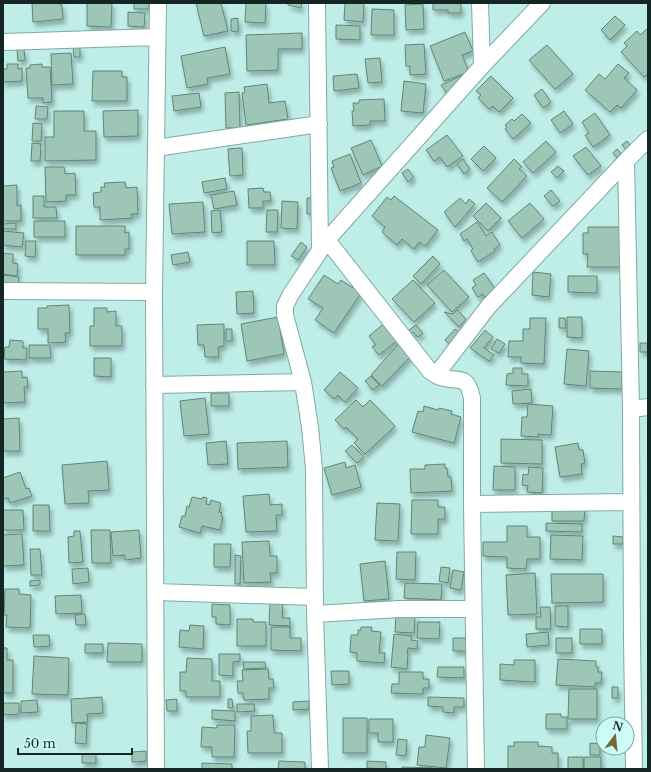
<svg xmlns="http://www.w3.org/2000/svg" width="651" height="772" font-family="'Libre Baskerville',serif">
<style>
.building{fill:#9dc6b6;stroke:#5f8677;filter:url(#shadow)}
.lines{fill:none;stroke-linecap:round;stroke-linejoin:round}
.street-casing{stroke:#7eaaa6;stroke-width:18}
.street{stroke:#fff;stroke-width:16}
</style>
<defs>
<filter id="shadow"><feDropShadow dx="2.5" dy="4.5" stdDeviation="2" flood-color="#0004"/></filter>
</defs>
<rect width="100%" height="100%" fill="#bfeee9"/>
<path class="building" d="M32,3h28v2h2l1,14 -30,3z
M87,3h25l-1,24 -24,-1z
M134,3h15v6h-15z
M196,3h25l7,28 -24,5z
M246,3h20l-1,20 -20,-1z
M288,3h14l-1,5 -13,-3z
M345,3h19l-1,19 -19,-2z
M433,3h28v10h-13v-3h-15z
M423,4l1,25 -18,1 -1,-25z
M372,9l22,1v25h-23z
M128,12l17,1 -1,14 -16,-1z
M615,16l10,9 -15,15 -9,-10z
M238,18v14l-7,-1v-12z
M336,25l24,1v14l-24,-1z
M647,29l1,2v43l-4,3 -23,-25 6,-6 -3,-3 13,-12 3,4z
M465,32l8,19 -11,4 7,17 -25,9 -14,-35z
M302,33v16h-24v21l-31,1 -1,-36z
M424,44l2,30 -16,1v-9h-4l-1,-21z
M547,45l26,29 -18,15 -26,-29z
M73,47h7v10h-6z
M225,47l5,27 -23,4 1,6 -21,4 -6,-32z
M24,49l1,11 -7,1 -1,-11z
M71,53l2,31 -21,1 -1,-31z
M380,58l2,24 -14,1 -3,-24z
M7,64h11v5l4,-1v13l-19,1v-13h4z
M42,64v3h8l2,35 -9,1v-5h-15l-2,-30h4v-3z
M618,64l11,9 -5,5 13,12 -16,18 -4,-3 -7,7 -25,-22 14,-16 6,5z
M93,71h29v6h5v24h-35z
M468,73l-20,22 -7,-10z
M357,74l2,14 -25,3 -1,-15z
M491,76l22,22 -14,14 -6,-6 -4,3 -11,-11 3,-3 -5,-4z
M404,81l22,3 -3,29 -22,-2z
M267,84l2,19 16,-2 3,18 -42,6 -4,-32 3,-1 -1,-5z
M542,89l9,13 -8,6 -9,-13z
M239,92l1,36h-14l-1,-35z
M199,93l2,14 -27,4 -2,-15z
M384,99l1,22h-15v4l-17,1 -1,-15h2l-1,-8h6v-3z
M36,106l12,1 -1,12h-12z
M138,110v26l-34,1 -1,-26z
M54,111h30v20h12v29l-51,1v-24h9z
M564,111l9,13 -13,9 -9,-13z
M595,113l15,22 -17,12 -8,-12 4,-2 -7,-11z
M522,114l9,9 -18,16 -8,-10 2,-2 -2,-2 7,-6 2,2z
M33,123l9,1 -1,17h-9z
M447,135l16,21 -16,11 -7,-10 -6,4 -8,-11z
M371,140l11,26 -19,9 -12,-27z
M546,141l10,11 -23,21 -10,-11z
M627,141l4,5 -5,4 -4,-5z
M32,143l9,1 -1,17h-9z
M484,146l12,12 -13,13 -12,-12z
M586,147l15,19 -13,9 -15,-19z
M239,148h3l1,27 -13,1 -2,-27z
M617,149l4,4 -4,5 -4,-5z
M350,154l11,29 -21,8 -9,-23 3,-1 -2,-6z
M463,159l7,10 -6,5 -7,-10z
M514,159l8,8 -3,2 8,7 -25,26 -15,-14z
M558,166l6,5 -7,7 -6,-6z
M45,167h19l1,7 10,-1 1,22h-10v6l-20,1z
M408,169l6,8 -6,5 -6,-9z
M225,178l2,11 -23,4 -2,-11z
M125,182l1,6 11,-1 1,27h-7l1,4 -32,2v-13h-6l-1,-14 8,-1v-5h4l-1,-4z
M17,185v21l4,-1v16h-18v-35z
M263,188l1,4h6l1,9h-8v7h-14l-1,-19z
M551,190l9,11 -7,5 -9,-10z
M234,191l3,14 -23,4 -3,-14z
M33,196h11v11h12l1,11h-24z
M394,196l44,34 -13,16 -6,-4 -5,7 -12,-10 -5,6 -15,-13 3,-5 -13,-11 15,-19 4,3z
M307,198h8l-1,16h-7z
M460,198l6,6 3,-5 6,5 -20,23 -11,-15z
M282,201l16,1 -1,27 -16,-1z
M203,202l2,30 -33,2 -3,-30z
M486,203l15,15 -13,13 -15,-15z
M530,203l14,16 -22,19 -14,-17z
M220,210l2,22 -10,1 -1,-22z
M267,210h11l-1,22h-11z
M34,221h31v16h-31z
M477,222l9,14 6,-4 8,13 -6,4 1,2 -17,11 -7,-11 2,-2 -6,-10 -3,2 -4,-7z
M16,223v6h-13v-5z
M76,226h49v7l4,-1v17h-4v6h-49z
M588,227h35l-1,40h-35l1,-13h-5v-21h5z
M3,231l21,2 -2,14 -19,-2z
M26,241h10l-1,16 -10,-1z
M247,241h27l1,24h-28z
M301,242l6,5 -9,13 -7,-4z
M188,252l2,10 -17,3 -2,-10z
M3,253l10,1v9l5,1 -1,12 -14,-2z
M433,256l7,8 -19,20 -8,-8z
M444,270l25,27 -17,15 -25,-27z
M533,272l18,2 -2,23 -17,-2z
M484,273l12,17 -11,7 -2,-3 -5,3 -6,-9 4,-3 -3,-5z
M3,275l16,2 -1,9 -15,-1z
M324,275l14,9 3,-4 20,13 -27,40 -19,-13 8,-12 -15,-9z
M568,276h29v17l-29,-1z
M413,280l22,23 -21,19 -22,-23z
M253,291l1,22 -17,1 -1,-22z
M69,305l1,28h-5l1,9 -18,1v-14h-10v-21h9v-2z
M94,308h13v4l9,-1v15h6v20h-32v-20h4z
M457,310l9,9 -7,8 -15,-15 9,2z
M278,317l6,37 -37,7 -6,-37z
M567,317h15v21l-15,-1z
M530,318h16l-2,46 -23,-1v-6h-13l1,-16h14v-12h7z
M559,318h6l1,10h-7z
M386,322l13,17 -20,16 -7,-8 4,-2 -7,-9z
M224,324v22l-6,1 1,10h-14l-1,-12h-6l-1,-20z
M416,325l7,8 -5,4 -5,-5 -2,2 -2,-4z
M226,329h6v12h-6z
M455,329l6,5 -10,12 -6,-6z
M485,330l8,7 -9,11 10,7 -5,6 -19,-13z
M497,339l8,5 -6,9 -8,-4z
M10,340l13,1v7h4l-1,12 -22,-1 1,-12h4z
M401,341l9,16 -28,29 -11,-11z
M640,343h8v9h-8z
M29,345h21l1,13h-22z
M567,349l22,2 -3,35 -22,-2z
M94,358h17v19l-17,-1z
M513,368h9v6h6v12l-22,-1 1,-11 6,-1z
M22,371v7l5,-1 1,10h-4l1,15 -22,1v-31z
M590,371l32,1v17l-32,-1z
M340,372l18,16 -13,14 -7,-7 -4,4 -10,-9z
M371,376l8,9 -6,5 -8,-9z
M531,389l1,14 -19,1 -1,-13z
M211,393h18v13h-18z
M205,398l4,36 -25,2 -4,-35z
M356,400l7,7 7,-7 25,26 -30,28 -11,-11 4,-4 -12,-12 -2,2 -9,-9z
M528,404l25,2 -2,29 -13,-1v3l-17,-1 1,-19h5z
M424,406l14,4 1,-2 13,3 -1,3 10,3 -7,26 -42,-11 6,-21 5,1z
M19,418l1,33h-17v-32z
M501,439l41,1v24l-41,-1z
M226,441l2,23 -20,1 -2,-22z
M287,441l1,26 -50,2 -1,-26z
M578,443l1,7h4l2,13 -4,1 1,10 -22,3 -5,-30z
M352,445l12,12 -7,6 -12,-12z
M107,461l2,29 -21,1 1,12 -24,1 -3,-39z
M345,462l1,6 9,-3 6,22 -29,8 -8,-27z
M445,464v4h2l1,9h3l1,14 -41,2 -1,-24h15v-4z
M494,466l21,1v23h-22z
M529,467l14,1 -1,25 -15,-1 1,-6 -6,-1 1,-11 5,1z
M20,472l6,17 3,-1 3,8 -22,7 -2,-5 -4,1 -1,-2v-19z
M269,494l1,11 12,-1v11h-6l1,16 -31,1 -3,-36z
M192,497l10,2 1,-2 4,1 -1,6 4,1 1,-5 10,3 -2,9 3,1 -1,3 2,1 -3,13 -18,-4 -2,7 -21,-6 3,-11h3l2,-10 2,1z
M412,500h26v7h7v12h-7v15h-27z
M377,503l23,1 -2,37 -23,-1z
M33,505h16l1,26h-17z
M552,506l33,1 -1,14h-32z
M3,510h20l1,20h-21z
M546,523l36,1v8l-36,-1z
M507,526h20v11h13v22h-13l-1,10 -19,-1v-11l-24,-1v-14h24z
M91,530h19l1,33h-19z
M139,530l2,28 -16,2v-5l-12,1 -2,-24z
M74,531h6l3,31 -14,1 -1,-26 6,-1z
M22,534l2,31 -21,1v-31z
M551,535l32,1 -1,24 -32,-1z
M613,536l10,1v7h-10z
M269,541l1,15h7v17h-7l1,9 -27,1 -2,-41z
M214,544h17l-1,23h-16z
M30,549h10l2,26h-11z
M397,552h19l-1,28 -19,-1z
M235,555l6,1 -1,28h-5z
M385,561l4,38 -25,2 -4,-37z
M441,567l9,1 -2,15 -9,-2z
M88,568l1,14 -16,2 -1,-15z
M453,570l11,2 -3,18 -11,-2z
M535,573l2,41 -29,1 -2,-40z
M551,574h52v28l-51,1z
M40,580v5l-10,1v-5z
M405,583l37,1 -1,16 -37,-2z
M5,589h14v5l12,1 -1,33 -24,-1 1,-12h-3z
M81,595l1,18 -26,1 -1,-18z
M270,603l13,1 -1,14h8v8l-21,-1z
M212,604l18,1v20l-14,-1v-7h-4z
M555,606h13v21l-13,-1z
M540,607h10l1,22h-15v-12h5z
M85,614l1,11h-10l-1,-10z
M396,615l19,1 -1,17 -19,-1z
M237,619h16v3h13v24h-29z
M418,622h22l-1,17 -22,-1z
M190,625l14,1 -1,23 -24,-2 1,-17 9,1z
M271,627h19v11h11v13l-30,-1z
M361,627h11l-1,4 10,1 -2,21h6l-1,10 -27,-2v-8l-7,-1 1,-17h7v-5h3z
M580,629h22v15h-22z
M548,632l1,13 -22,2 -1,-13z
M394,634l18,2 -1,4 7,1 -1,8 -9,-1 -1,6h1l-1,15 -16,-2z
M33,635h16l1,11 -16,1z
M453,638h13v13h-13z
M556,638h16v15h-16z
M108,643l34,1v18h-35z
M85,644h18v9h-18z
M3,648h4v12h6v33h-10z
M219,654h21v7l-7,1v14l-14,-1z
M34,656l35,2 -1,37 -36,-1z
M187,658l25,1v22h8v16h-34v-6h-6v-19h6z
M558,659l38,2v6h2v5h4l-1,11h-6v4l-39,-2z
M514,660h21v22l-35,-2v-16l14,1z
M243,662h22l1,6 -22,1z
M438,667h26v11l-27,-1z
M268,669l1,10h4l1,9h-5v11l-25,1 -1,-7h-5l-1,-12h6l-1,-11z
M331,671h18v13l-17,1z
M399,672h24v7h6v9h-6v6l-32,-1 1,-9h7z
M612,687h6v11h-6z
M569,689h28v30h-29z
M102,697l1,16 -16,1 1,8 -16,1 -1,-24z
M428,697l36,1v9h-10v6l-11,-1v-5l-15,-1z
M177,699v12h-10l-1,-11z
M228,699h4l1,9h-5z
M37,700l1,12 -17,1v-12z
M309,701v8l-16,1v-8z
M3,703h16v11l-16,1z
M237,704h17l1,7 -18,1z
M212,710l23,1v10l-23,-2z
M546,714h15v3h6v12h-21z
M273,715l1,18h8v20h-34l-1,-22h4v-15z
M343,718h24v35h-24z
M369,719h24v23h-15v-9h-9z
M76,723l11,1 -1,20 -11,-1z
M217,725h18l-1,32h-22v-10h-11l1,-20 15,1z
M426,735l24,3 -4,30 -29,-3 2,-18h6z
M398,739l9,1 -1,16 -10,-1z
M514,742h24v4l14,1v6h6v16h-50v-23h6z
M590,743l10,1v11h-10z
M146,751v10l-14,1v-10z
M82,754h14v9h-14z
M568,757h15v12h-15z
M584,757h17v12h-17z
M279,761l26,1v7h-27z
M367,761l19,1v7l-19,-1z
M202,763l30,1v5h-30z
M402,767l31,1 -31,1z"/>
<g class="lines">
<defs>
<path id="street" d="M317,3l3,247
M480,3l2,63
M3,42l154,-5
M156,148l163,-24
M626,161l5,248 1,231 2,129
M327,240l103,131c4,3 9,6 14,7 18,4 23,-3 28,20v106l4,265
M3,291l151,1
M436,375l52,-68 138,-146 22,-22
M154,385l149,-3
M631,409l17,-2
M472,504l159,-2
M156,592l159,5
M315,614l84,-5h74
M156,769l-2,-477 4,-289
M320,769l-5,-155 -1,-145 -4,-42 -7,-45 -18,-67v-9l6,-12 36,-54 155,-174 60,-63"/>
</defs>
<use href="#street" class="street-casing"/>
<use href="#street" class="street"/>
</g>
<rect width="651" height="772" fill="none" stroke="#142624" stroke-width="8"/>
<g transform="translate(615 736) rotate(16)"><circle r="19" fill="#ccfcf7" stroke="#82a6a3"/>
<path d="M0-3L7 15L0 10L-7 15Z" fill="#776835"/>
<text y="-6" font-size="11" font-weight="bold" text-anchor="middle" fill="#142624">N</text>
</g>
<path d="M18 748v6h114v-6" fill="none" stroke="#142624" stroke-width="2"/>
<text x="24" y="748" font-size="12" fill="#142624" stroke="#ccfcf7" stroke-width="3" paint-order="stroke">50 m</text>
</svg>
